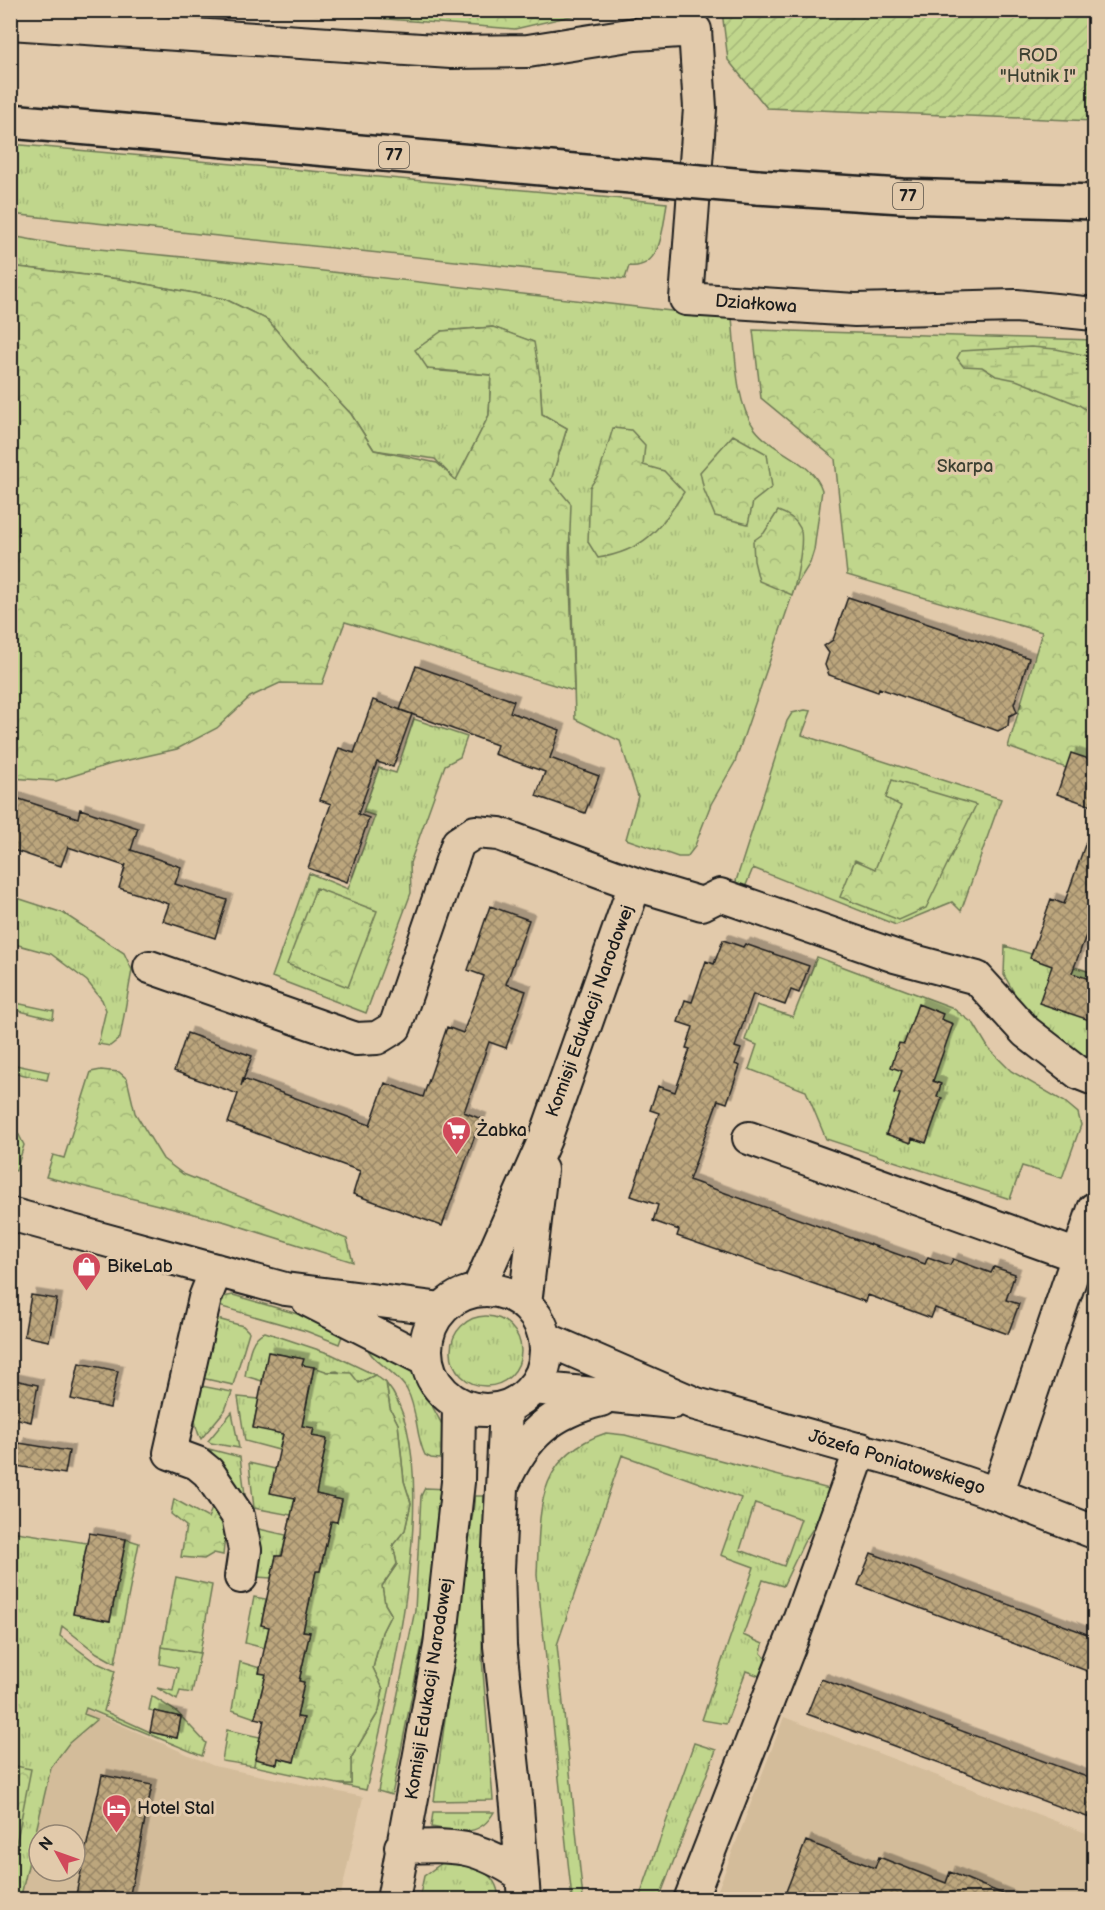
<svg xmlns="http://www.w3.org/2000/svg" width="1105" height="1910" font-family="'Balsamiq Sans',sans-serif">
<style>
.built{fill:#d3bc9a;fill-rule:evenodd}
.grass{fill:url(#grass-tufts);stroke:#6e7954;stroke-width:1.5;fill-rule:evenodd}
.forest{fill:url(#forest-crowns);stroke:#6e7954;stroke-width:1.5}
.wetland{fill:url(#wetland-marsh);stroke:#6e7954;stroke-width:1.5}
.garden{fill:url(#garden-furrows);stroke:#6e7954;stroke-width:1.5}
.building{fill:url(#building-cross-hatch);stroke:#1c1c1c;stroke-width:1.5;filter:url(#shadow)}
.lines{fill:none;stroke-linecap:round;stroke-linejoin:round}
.minor-casing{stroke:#1c1c1c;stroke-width:36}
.major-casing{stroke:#1c1c1c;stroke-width:38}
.minor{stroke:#e2caab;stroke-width:32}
.major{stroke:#e2caab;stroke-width:33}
.major-bridge-casing{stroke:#1c1c1c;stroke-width:38;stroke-linecap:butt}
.major-bridge{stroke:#e2caab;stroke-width:33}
.labels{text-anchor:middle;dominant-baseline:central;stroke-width:6;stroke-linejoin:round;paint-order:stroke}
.shield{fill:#e2caab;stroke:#575047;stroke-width:1.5}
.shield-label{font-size:16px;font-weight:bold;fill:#1c1c1c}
.park-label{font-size:18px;fill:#3d4132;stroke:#e2caab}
.street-label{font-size:18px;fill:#1c1c1c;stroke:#e2caab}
.poi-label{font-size:18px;fill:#1c1c1c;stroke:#e2caab;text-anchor:start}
</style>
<defs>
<pattern id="grass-tufts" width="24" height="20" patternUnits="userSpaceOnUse" patternTransform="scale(1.5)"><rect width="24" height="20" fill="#c0d68c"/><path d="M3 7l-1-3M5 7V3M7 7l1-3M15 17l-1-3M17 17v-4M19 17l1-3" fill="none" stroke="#a4b778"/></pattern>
<pattern id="forest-crowns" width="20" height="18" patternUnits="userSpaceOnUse" patternTransform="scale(1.5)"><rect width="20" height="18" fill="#c0d68c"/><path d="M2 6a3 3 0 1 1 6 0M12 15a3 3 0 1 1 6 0" fill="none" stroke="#a4b778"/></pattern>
<pattern id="wetland-marsh" width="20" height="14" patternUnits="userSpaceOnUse" patternTransform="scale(1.5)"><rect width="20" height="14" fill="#c0d68c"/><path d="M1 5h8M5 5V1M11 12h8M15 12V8" fill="none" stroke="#a4b778"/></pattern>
<pattern id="garden-furrows" width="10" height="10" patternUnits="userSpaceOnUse" patternTransform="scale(1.5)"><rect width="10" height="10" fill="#c0d68c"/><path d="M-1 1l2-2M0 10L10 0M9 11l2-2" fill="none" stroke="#a4b778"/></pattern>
<pattern id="building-cross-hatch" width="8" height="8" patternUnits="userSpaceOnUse" patternTransform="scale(1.5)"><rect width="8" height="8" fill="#bca67d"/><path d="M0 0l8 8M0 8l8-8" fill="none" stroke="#988666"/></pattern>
<filter id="shadow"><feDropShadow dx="5.5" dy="-5.5" stdDeviation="0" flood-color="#0004"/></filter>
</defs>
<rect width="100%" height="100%" fill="#e2caab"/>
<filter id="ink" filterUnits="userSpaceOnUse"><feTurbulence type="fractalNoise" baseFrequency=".0167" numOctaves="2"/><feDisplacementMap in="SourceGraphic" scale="12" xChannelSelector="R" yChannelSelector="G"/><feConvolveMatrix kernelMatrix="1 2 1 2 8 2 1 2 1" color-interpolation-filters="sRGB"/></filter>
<g filter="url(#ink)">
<path class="built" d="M57,1697l157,69 149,31 -23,102 -322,1zM39,1835h36v36h-36z
M784,1717l310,119v45l-6,18 -374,1z"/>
<path class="grass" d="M10,144l657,59c-4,23 -5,67 -38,63l-4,13 -614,-65z
M11,236l56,10 221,21 444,51c4,34 2,82 23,111 18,24 58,32 67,61l-8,60 -4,13 -15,24 -60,175 -24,42 -17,44 -7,9h-9l-52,-18 12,-43 -18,-55 -45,-22 -5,-180 -19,-59 16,-52 -25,-14 -2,-36 -7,-36 -41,-15 -50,4 -1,40 50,4 -2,40 -33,66 -21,-22 -61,-9 -23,-36 -46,-49 -37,-45 -43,-21 -106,-20 -108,-13z
M805,710l6,1 -9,24 199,64 -40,112 -9,-9 -56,23 -143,-57 -11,27 -4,-4 -2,-10 51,-160 5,-8z
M414,719l53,18 -7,20 -15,8 -35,98 1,30 -45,120 -94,-36 37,-104 39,16 27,-73 -12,-4 16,-44 17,5z
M11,896l52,17 61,40 8,17 -12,68 -10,8 -12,-2 8,-34 -4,-10 -15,-19 -36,-27 -40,-11z
M1005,946l89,27v88l-26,-11 -40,-33 -24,-42z
M817,957l134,50 23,17 15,25 22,22 54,31 13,11 3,12 -19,53 -40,-12 -12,33 -184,-60 -20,-48 -57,-22 8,-24 -12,-5 12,-35 36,12z
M11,1002l43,9 -1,8 -42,-10z
M11,1064l38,8 -2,8 -36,-8z
M11,1130l8,5 5,10 -8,26 -5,-1z
M233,1295l112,33 -6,16 -33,-13 -91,-26 8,-8z
M451 1351a35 35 0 1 1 70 0a35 35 0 1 1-70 0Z
M210,1317l33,9 6,6 -16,53 -36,-8z
M265,1332l66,22 44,21 -16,8 -22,-12 -9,1 -26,-7 1,-6 -34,-7 -7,29 -17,-5c3,-15 4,-39 20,-44z
M371,1341l39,27 7,10 28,52 3,30 -17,-2 -6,-3c-10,-20 -7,-45 -18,-65 -9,-17 -36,-30 -39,-41z
M386,1383c63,75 2,318 -20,407l-28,-6h13v-26l28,-47 4,-22 -10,-21 9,-36 9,-18 -6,-10 -3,-18 15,-22 -4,-20 12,-14 6,-27 -7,-22 -6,-57 -8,-16z
M196,1385l36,7 -7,18 -24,29c-9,-16 -7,-35 -5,-54z
M238,1397l21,2 -6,28 30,7 -4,16 -34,-9z
M232,1412l7,36 -28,-5 -3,-2z
M606,1433l19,2 204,54 -13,35 -12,18 -21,44 -20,-6 -20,55 20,9 -2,9 9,10 -5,15 -19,-7 -20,53 -24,-4 52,-153 -33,-12 20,-57 -119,-43 -65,190 26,254h-11l-35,-324c3,-64 -2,-119 69,-142zM755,1503l46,16 -17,47 -44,-16z
M209,1449l31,8 6,45z
M249,1463l26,6 25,30 -4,17 -42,-8z
M425,1488l23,1 -11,80 -45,226 -14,-4 37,-181 6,-114z
M475,1496h9l-2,162 11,142 -59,1z
M259,1529l27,6 -4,21h-6l-5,22 -14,-1z
M10,1531l77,12 -14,71 37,7 16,-82 13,4 -24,120 -18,-10 -35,-27 -2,10 35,26 20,9 -11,40 46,21 27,6 4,-21 -32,-7 3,-14 25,16 29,31 -4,13 -116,-48 -2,6 13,5 -28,24 -18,24 -31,133 -10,-1z
M254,1597l12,2 -5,26 8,2 -5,21 -19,-5z
M162,1647l38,6 -8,40 -12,-2 -3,9 -20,-12 16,3 5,-23 -18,-4z
M240,1662l20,6 -1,5 7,1 -11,44 -23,-8z
M227,1730l33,7 -6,29 -32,-5z
M694,1743l22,7 -57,149h-20z
M433,1812h61c-15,27 -38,19 -63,15z
M442,1863c26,2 55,4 57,36l-80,1 5,-24z"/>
<path class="forest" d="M284,11l309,-1v1l-78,18z
M10,266l109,13 106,20 43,21 37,45 46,49 23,36 63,13 19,17 33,-65 2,-40 -63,-6 -13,-19 27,-19 51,-4 41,15 6,36 2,36 25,14 -16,52 20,24 -2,53 5,134 -229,-69 -23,62 -42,-1 -30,14 -33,31 -40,21 -66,15 -55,17 -45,-3z
M753,330l341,10v438l-86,-31 34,-115 -195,-57 -12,-116 -74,-61z
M613,428l18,2 14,15 -2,20 21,6 20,21c-24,38 -41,59 -86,66l-10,-16 2,-55 9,-13z
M733,435l34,19 5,33 -19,15 -5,22 -33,-8 -11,-26 -4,-18z
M778,511c9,3 18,8 22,17 5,12 -4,55 -8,67l-33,-14 -5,-20 -1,-20 11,-8z
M892,780l84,25 -50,103 -27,12 -59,-23 15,-37 20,9 26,-63 -15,-8z
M316,888l61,23 -29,76 -61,-23z
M101,1070l18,2 8,7 8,34 28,46 20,15 164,65 6,23 -127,-40 -180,-45 7,-22 11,3 27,-86z
M314,1367l14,5 23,1 8,10 16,-8 11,8 4,25 8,16 6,57 7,22 -6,27 -12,15 4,19 -15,22 3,18 6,10 -9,18 -9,36 10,21 -4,22 -28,47v26h-13l-84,-18 1,-7 22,5 1,-6 15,4 10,-44 -6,-1 7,-34 -5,-2 11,-49 -7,-1 13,-60h4l11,-50 6,1 5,-22 -26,-6 11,-55 -15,-3 2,-7 -12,-3z
M174,1499l34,19 7,-17 11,26 -3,28 -9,-2 -10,6 -23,-2 5,-31 -15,-12z
M176,1577l36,8 -12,68 -38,-6z
M11,1765l20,4 -20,101 -1,-105z"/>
<path class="wetland" d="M1031,347l25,2 38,8v58l-15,-10 -63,-25 -20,-4 -14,-9 -19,-1 -6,-8 4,-7z"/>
<path class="garden" d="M722,11h372v110l-327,-13 -39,-48z"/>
<path class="building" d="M848,597l181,61 -15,46 3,8 -8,4 -1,10 -10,5 -119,-43 -1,4 -49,-17 -4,-10 4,-12 -5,-7 9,-6z
M416,666l98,35 -4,11 50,18 -10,28 49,18 -14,37 -49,-17 9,-24 -51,-18 3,-9 -97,-35z
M373,700l39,14 -19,53 -16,-5 -19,52 11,4 -22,64 -39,-14 23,-64 -11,-4 19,-52 15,5z
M1071,753l24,8v46l-38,-13z
M10,796l68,22 2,-9 58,19 -7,22 50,17 -6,17 52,16 -12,38 -52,-17 6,-17 -50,-16 7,-24 -1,2 -57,-19 -7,19 -51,-17z
M1091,828h4v83l-23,62 23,8v41l-56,-19 13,-37 -22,-8 21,-59 13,5z
M490,906l39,14 -23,64 20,7 -20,57 -17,-6 -25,70 17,7 -39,107 -89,-32 7,-23 -132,-48 10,-29 -64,-23 13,-38 65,23 -11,30 2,-7 127,46 15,-42 38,14 24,-70 16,6 21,-57 -16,-6z
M723,940l20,7 2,-3 64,22 -10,27 -8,-3 -6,15 -32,-11 -18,53 6,2 -6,15 5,2 -13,37 -9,-3 -29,80 236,84 3,-7 22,8 3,-6 38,14 3,-6 21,7 -9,26 13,4 -11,30 -73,-26 -4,10 -63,-23 -2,7 -189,-66 2,-6 -26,-9 5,-16 -27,-9 28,-83 -9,-3 8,-24 17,6 15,-43 -4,-1 7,-21 -15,-5 7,-22 7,2 14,-41 8,3z
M918,1004l25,10 -2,5 12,5 -20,57 8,3 -4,13 5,1 -16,45 -14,-5 -1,5 -25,-9 14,-40 -6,-1 8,-22 -11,-4 8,-24 5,1z
M31,1295l26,4 -8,42 -25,-5z
M268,1352l36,7 -2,6 12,2 -12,59 12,2 -2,8 15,3 -11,55 26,6 -5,22 -6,-1 -11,50h-4l-13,60 7,1 -11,49 5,1 -7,35 7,1 -10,44 -16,-4 -1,6 -22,-5 9,-39 -9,-2 11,-44 -7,-1 10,-46 -8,-2 15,-69h6l13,-58 -25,-5 13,-59 -30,-6z
M79,1363l39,8 -8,37 -39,-9z
M10,1379l28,6 -7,37 -21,-5z
M19,1443l50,8 -4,23 -49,-8z
M89,1533l37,6 -16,82 -37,-7z
M871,1553l224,84v37l-237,-89z
M821,1679l274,101v40l-288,-106z
M154,1711l27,6 -4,21 -27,-6z
M102,1775l50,10 -23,114h-54z
M806,1841l69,27 4,-11 67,26 4,-11 65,27h-232z"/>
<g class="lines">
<defs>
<path id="minor" d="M10,23l441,29 77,-1 107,-17 60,-4 5,78 -14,191 169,11 161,-4 78,8
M150,967l206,72 21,-1 18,-11 63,-184 17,-11 24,2 136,50 67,20 18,-9 175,61 82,22 49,54 53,41 15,6
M749,1138l329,118
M10,1214l275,75 157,20
M216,1270l-11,28 -35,155 27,10 11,9 30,44 7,34 -4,27
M426 1350a60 60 0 1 1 120 0a60 60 0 1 1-120 0Z
M478,1290l67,-151 90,-255
M308,1300l118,60
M525,1304l16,-134
M546,1339l150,65 207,58 94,32 97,38
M534,1388l139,14
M506,1408l-8,161 2,77 17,160 7,94
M504,1482c21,-47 47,-70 97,-82
M997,1494l97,-285
M401,1847c54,-2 74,-3 121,28
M393,1900l47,-254 18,-164 1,-77
M690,1900l104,-266 67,-185"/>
<path id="major" d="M10,121l621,55
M757,187l145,9 192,6"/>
</defs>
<use href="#minor" class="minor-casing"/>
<use href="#major" class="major-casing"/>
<use href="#minor" class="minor"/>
<use href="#major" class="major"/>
<defs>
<path id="major-bridge" d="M631,176l126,11"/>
</defs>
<use href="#major-bridge" class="major-bridge-casing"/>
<use href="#major-bridge" class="major-bridge"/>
</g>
</g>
<defs>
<symbol id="supermarket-pin" viewBox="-11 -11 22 30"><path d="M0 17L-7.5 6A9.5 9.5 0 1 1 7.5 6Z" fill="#d1495b" stroke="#e2caab"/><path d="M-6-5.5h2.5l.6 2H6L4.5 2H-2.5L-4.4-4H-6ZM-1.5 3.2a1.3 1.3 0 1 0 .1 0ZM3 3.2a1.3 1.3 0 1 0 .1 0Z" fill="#fff"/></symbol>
<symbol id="shop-pin" viewBox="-11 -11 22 30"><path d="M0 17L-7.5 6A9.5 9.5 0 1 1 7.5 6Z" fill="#d1495b" stroke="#e2caab"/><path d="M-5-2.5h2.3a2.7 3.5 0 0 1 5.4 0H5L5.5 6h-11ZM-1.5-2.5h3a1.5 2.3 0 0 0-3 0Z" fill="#fff"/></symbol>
<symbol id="hotel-pin" viewBox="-11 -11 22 30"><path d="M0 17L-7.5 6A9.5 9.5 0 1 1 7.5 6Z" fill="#d1495b" stroke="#e2caab"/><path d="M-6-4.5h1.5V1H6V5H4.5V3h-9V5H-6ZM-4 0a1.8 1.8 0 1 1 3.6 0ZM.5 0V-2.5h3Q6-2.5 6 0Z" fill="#fff"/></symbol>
</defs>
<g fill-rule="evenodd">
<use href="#supermarket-pin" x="440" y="1114" width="33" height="45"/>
<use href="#shop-pin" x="70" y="1250" width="33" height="45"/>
<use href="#hotel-pin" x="100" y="1792" width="33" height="45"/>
</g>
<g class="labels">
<g class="shield">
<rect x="379" y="142" width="30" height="26" rx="4.5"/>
<rect x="893" y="183" width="30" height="26" rx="4.5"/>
</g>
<g class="shield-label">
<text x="394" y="155">77</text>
<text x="908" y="196">77</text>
</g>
<g class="park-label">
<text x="1038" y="55">ROD<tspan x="1038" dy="21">"Hutnik I"</tspan></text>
<text x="965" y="466">Skarpa</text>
</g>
<g class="street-label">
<text transform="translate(756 304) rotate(4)">Działkowa</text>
<text transform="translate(590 1011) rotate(-70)">Komisji Edukacji Narodowej</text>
<text transform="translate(897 1462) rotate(17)">Józefa Poniatowskiego</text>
<text transform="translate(429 1689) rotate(-81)">Komisji Edukacji Narodowej</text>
</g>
<g class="poi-label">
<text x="477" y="1130">Żabka</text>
<text x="107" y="1266">BikeLab</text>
<text x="137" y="1808">Hotel Stal</text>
</g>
</g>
<rect width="1105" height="1910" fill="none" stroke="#e2caab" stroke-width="36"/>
<rect x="18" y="18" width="1069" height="1874" fill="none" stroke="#1c1c1c" stroke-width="2" filter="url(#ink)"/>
<g transform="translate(57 1853) rotate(310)"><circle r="28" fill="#e2caab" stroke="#938472" stroke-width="1.5"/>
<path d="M0-4.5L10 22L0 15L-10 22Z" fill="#d1495b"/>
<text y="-9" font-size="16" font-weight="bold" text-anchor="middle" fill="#1c1c1c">N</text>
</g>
</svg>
